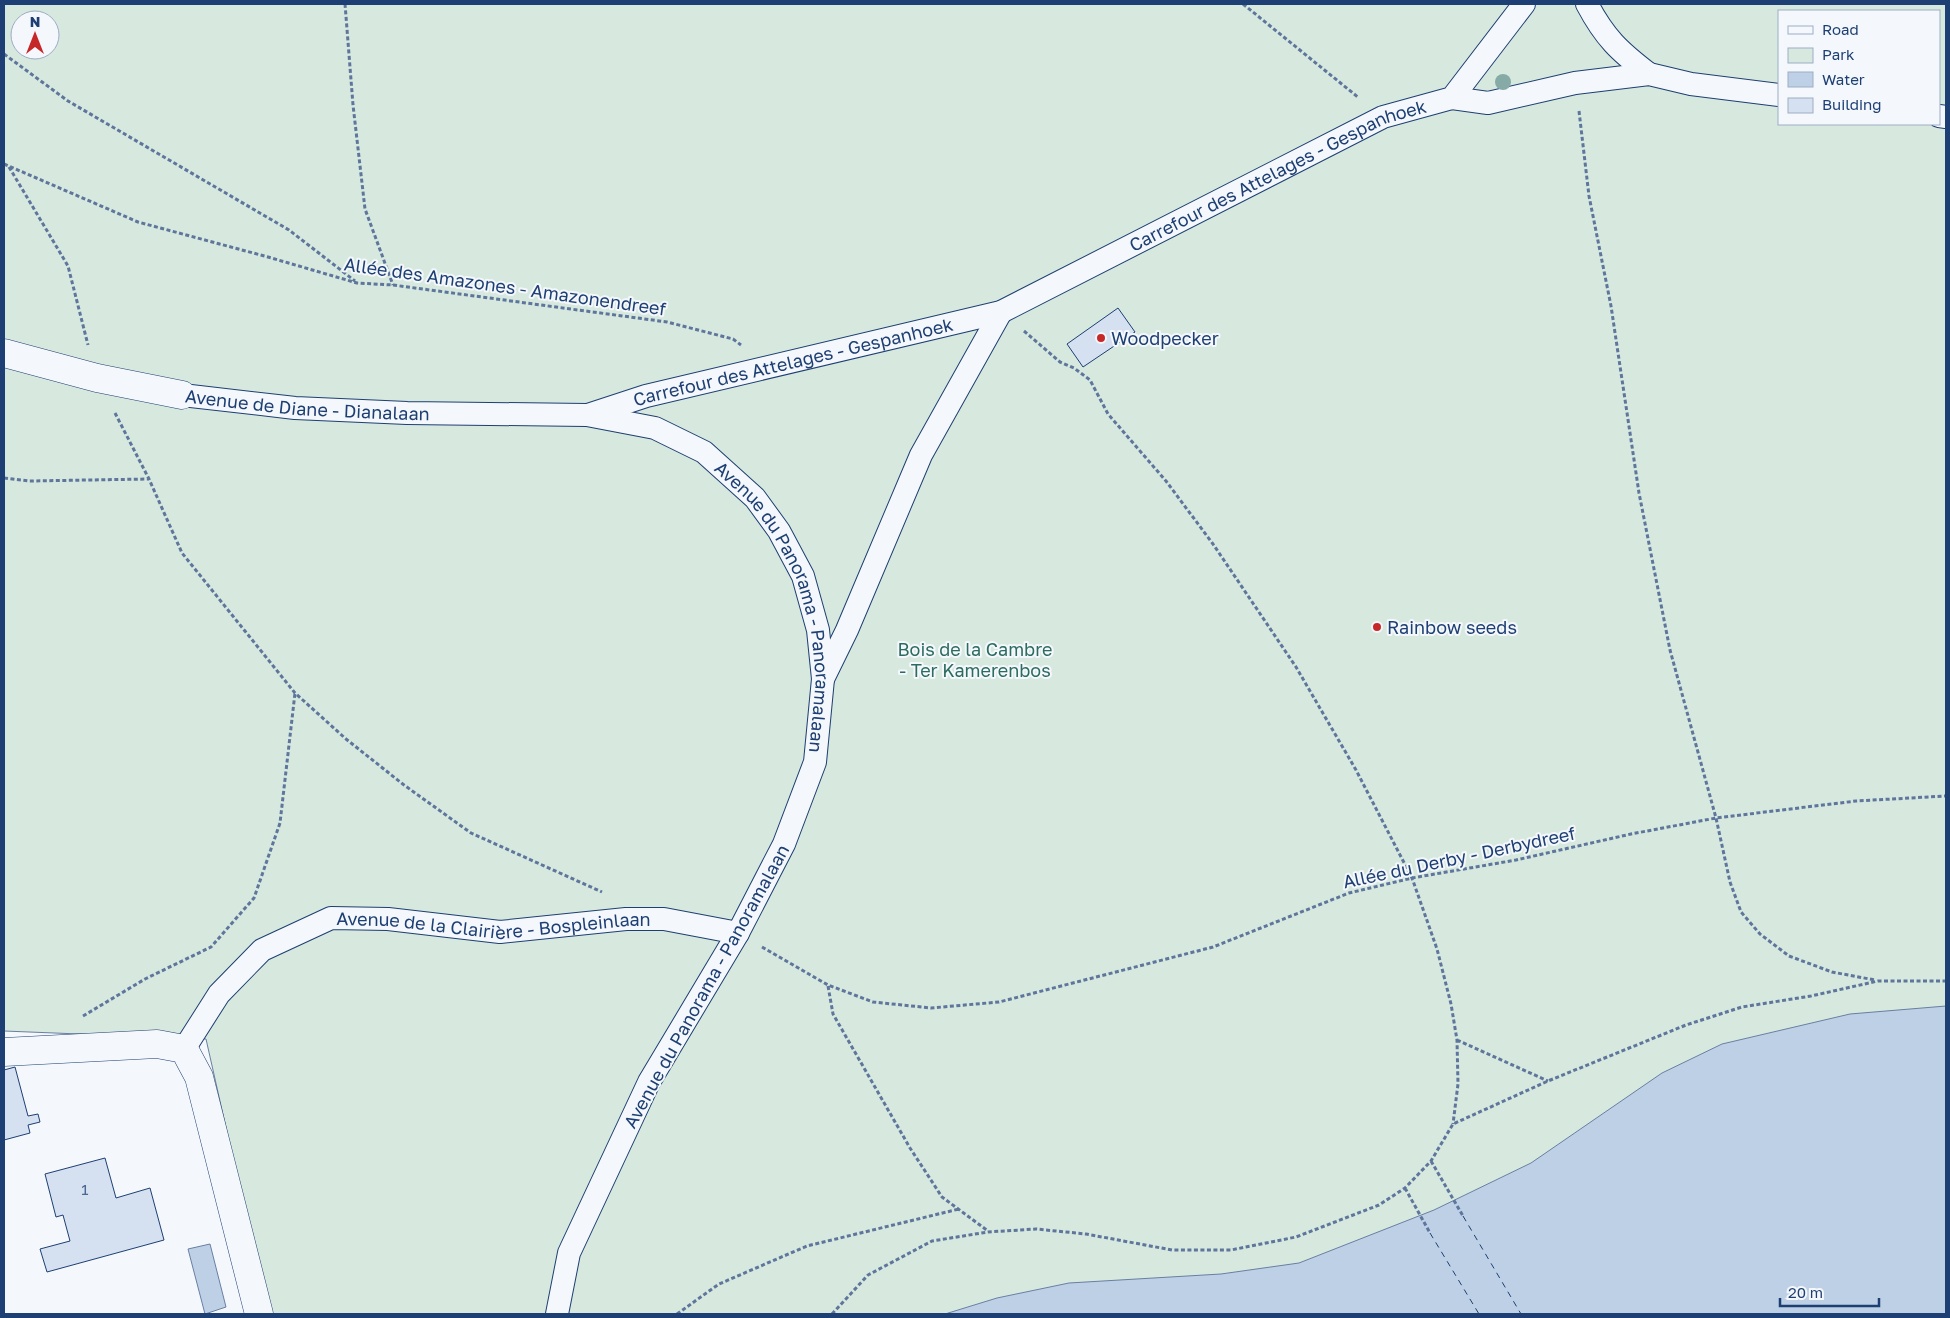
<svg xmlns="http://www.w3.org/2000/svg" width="1950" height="1318" font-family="'Golos Text',sans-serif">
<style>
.green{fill:#d7e8df;stroke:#687fa3;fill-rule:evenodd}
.water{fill:#bed0e5;stroke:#687fa3}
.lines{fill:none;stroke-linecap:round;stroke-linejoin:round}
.ferry{stroke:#1d3f73;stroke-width:1;stroke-dasharray:6 5;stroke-linecap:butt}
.building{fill:#d5e0f0;stroke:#1d3f73}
.pedestrian-casing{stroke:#1d3f73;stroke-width:24}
.minor-casing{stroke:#1d3f73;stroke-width:29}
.tertiary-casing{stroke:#1d3f73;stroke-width:29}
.path{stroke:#5e769c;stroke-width:3;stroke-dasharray:4 2.5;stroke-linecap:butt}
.pedestrian{stroke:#f4f7fb;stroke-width:22}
.minor{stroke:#f4f7fb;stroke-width:28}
.tertiary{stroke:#f4f7fb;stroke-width:28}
.tree{fill:#86aba6}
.poi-dot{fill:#c62828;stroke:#f4f7fb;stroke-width:2}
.labels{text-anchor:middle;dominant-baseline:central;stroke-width:4;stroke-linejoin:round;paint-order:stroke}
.number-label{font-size:15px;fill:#4b6792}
.street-label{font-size:18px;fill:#1d3f73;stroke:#f4f7fb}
.poi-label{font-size:18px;fill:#1d3f73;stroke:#f4f7fb;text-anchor:start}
.park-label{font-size:18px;fill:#2c6c60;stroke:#f4f7fb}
</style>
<rect width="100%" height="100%" fill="#f4f7fb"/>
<path class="green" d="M4,4h1942v1310h-1678l-62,-275 -202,-8zM1779,11h160v113h-160zM20,20h30v30h-30z"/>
<path class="water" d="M1946,1006v308h-1001l52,-16 72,-15 152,-9 78,-11 135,-53 97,-47 131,-90 60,-29 128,-30z
M210,1244l16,63 -21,7 -17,-65z"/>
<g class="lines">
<path class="ferry" d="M1463,1216l58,98
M1430,1233l49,81"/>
</g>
<path class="building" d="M1118,308l17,24 -52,35 -16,-23z
M15,1067l13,49 10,-2 2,8 -12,3 2,8 -26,7v-70z
M105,1158l11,40 34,-10 14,52 -117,32 -7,-23 30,-8 -7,-26 -7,2 -11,-43z"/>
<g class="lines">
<defs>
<g id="pedestrian">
<path d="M1587,4c18,34 32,47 62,70"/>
<path d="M1452,98l36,5 87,-20 74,-9 42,10 88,11"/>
<path d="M1939,116l7,1"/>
<path id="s1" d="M182,395l113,13 112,5 180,2 68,13 49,24 51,46 24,33 24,45 15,54 5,49 -8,83 -31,82 -46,89 -89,149 -80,171 -12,61"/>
<path id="s2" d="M588,415l58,-19 355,-84 382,-195 69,-19 72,-94"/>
<path d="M823,679l24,-49 74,-175 80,-143"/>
<path id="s3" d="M184,1049l35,-55 43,-44 69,-32 57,1 112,13 126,-13h38l74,14"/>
</g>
<path id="minor" d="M4,1052l153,-8 27,5 15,28 60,237"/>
<path id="tertiary" d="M4,353l93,25 85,17"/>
</defs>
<use href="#pedestrian" class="pedestrian-casing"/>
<use href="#minor" class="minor-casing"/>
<use href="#tertiary" class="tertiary-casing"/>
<path class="path" d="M345,4l8,101 12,104 28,76
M1243,4l116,94
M4,54l64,47 221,129 66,51
M1579,111l10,85 22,110 28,187 31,157 46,168 14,64 11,30 19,22 29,22 43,16 43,8
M4,164l134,58 130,35 89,26 36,2 274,37 66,17 8,6
M9,167l59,99 20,79
M1024,331l36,31 14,6 16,12 18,34 58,67 47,63 83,123 60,103 56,108 25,71 14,55 6,36 1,44 -5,40
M115,413l34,66 33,74 113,140 51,46 58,46 67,48 131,59
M4,478l25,3 120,-2
M762,947l66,38 45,17 58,6 68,-6 214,-55 136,-54 63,-15 104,-18 115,-26 85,-16 140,-17 90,-5
M828,986l5,28 77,134 32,49 46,34
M83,1016l62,-37 66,-32 43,-49 26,-75 15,-130
M1457,1040l91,41
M1431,1161l32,55
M1405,1188l25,45
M677,1314l42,-30 88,-38 152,-37
M832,1314l36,-39 64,-34 56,-9 48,-3 50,5 86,16h59l65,-13 83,-32 26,-17 26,-27 22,-37 95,-43 138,-56 56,-18 69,-11 67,-15h68"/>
<use href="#pedestrian" class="pedestrian"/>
<use href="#minor" class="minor"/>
<use href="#tertiary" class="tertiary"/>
</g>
<circle class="tree" cx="1503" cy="82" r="8"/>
<g class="poi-dot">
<circle cx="1101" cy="338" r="5"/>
<circle cx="1377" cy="627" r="5"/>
</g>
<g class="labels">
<g class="number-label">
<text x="85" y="1189">1</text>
</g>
<g class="street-label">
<text stroke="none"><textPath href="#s2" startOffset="735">Carrefour des Attelages - Gespanhoek</textPath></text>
<text transform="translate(505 286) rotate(8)">Allée des Amazones - Amazonendreef</text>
<text stroke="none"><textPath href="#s2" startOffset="212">Carrefour des Attelages - Gespanhoek</textPath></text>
<text stroke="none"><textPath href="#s1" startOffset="126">Avenue de Diane - Dianalaan</textPath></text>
<text stroke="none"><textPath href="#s1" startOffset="709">Avenue du Panorama - Panoramalaan</textPath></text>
<text transform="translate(1459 857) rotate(-12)">Allée du Derby - Derbydreef</text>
<text stroke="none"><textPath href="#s3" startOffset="366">Avenue de la Clairière - Bospleinlaan</textPath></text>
<text transform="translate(706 986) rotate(-61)">Avenue du Panorama - Panoramalaan</text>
</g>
<g class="poi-label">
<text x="1111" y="338">Woodpecker</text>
<text x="1387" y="627">Rainbow seeds</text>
</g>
<g class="park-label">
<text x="975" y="649">Bois de la Cambre<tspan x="975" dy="21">- Ter Kamerenbos</tspan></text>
</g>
</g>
<rect width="1950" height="1318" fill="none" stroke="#1d3f73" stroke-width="10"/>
<rect x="1778" y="10" width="162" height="115" fill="#f4f7fb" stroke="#9eadc5"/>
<rect x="1788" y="26" width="25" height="8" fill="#f4f7fb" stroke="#9eadc5"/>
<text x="1822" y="35" font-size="15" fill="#1d3f73">Road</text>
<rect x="1788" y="48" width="25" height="15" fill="#d7e8df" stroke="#9eadc5"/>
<text x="1822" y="60" font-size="15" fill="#1d3f73">Park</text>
<rect x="1788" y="72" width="25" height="15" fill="#bed0e5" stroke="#9eadc5"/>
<text x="1822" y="85" font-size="15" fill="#1d3f73">Water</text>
<rect x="1788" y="98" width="25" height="15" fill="#d5e0f0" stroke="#9eadc5"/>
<text x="1822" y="110" font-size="15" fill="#1d3f73">Building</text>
<g transform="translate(35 35)"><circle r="24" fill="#f4f7fb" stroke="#9eadc5"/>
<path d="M0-4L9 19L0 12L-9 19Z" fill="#c62828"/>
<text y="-8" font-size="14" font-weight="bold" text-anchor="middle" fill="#1d3f73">N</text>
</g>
<path d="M1780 1298v8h99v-8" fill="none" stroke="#1d3f73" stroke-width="2.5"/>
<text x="1788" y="1298" font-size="15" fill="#1d3f73" stroke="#f4f7fb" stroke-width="4" paint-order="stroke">20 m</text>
</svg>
